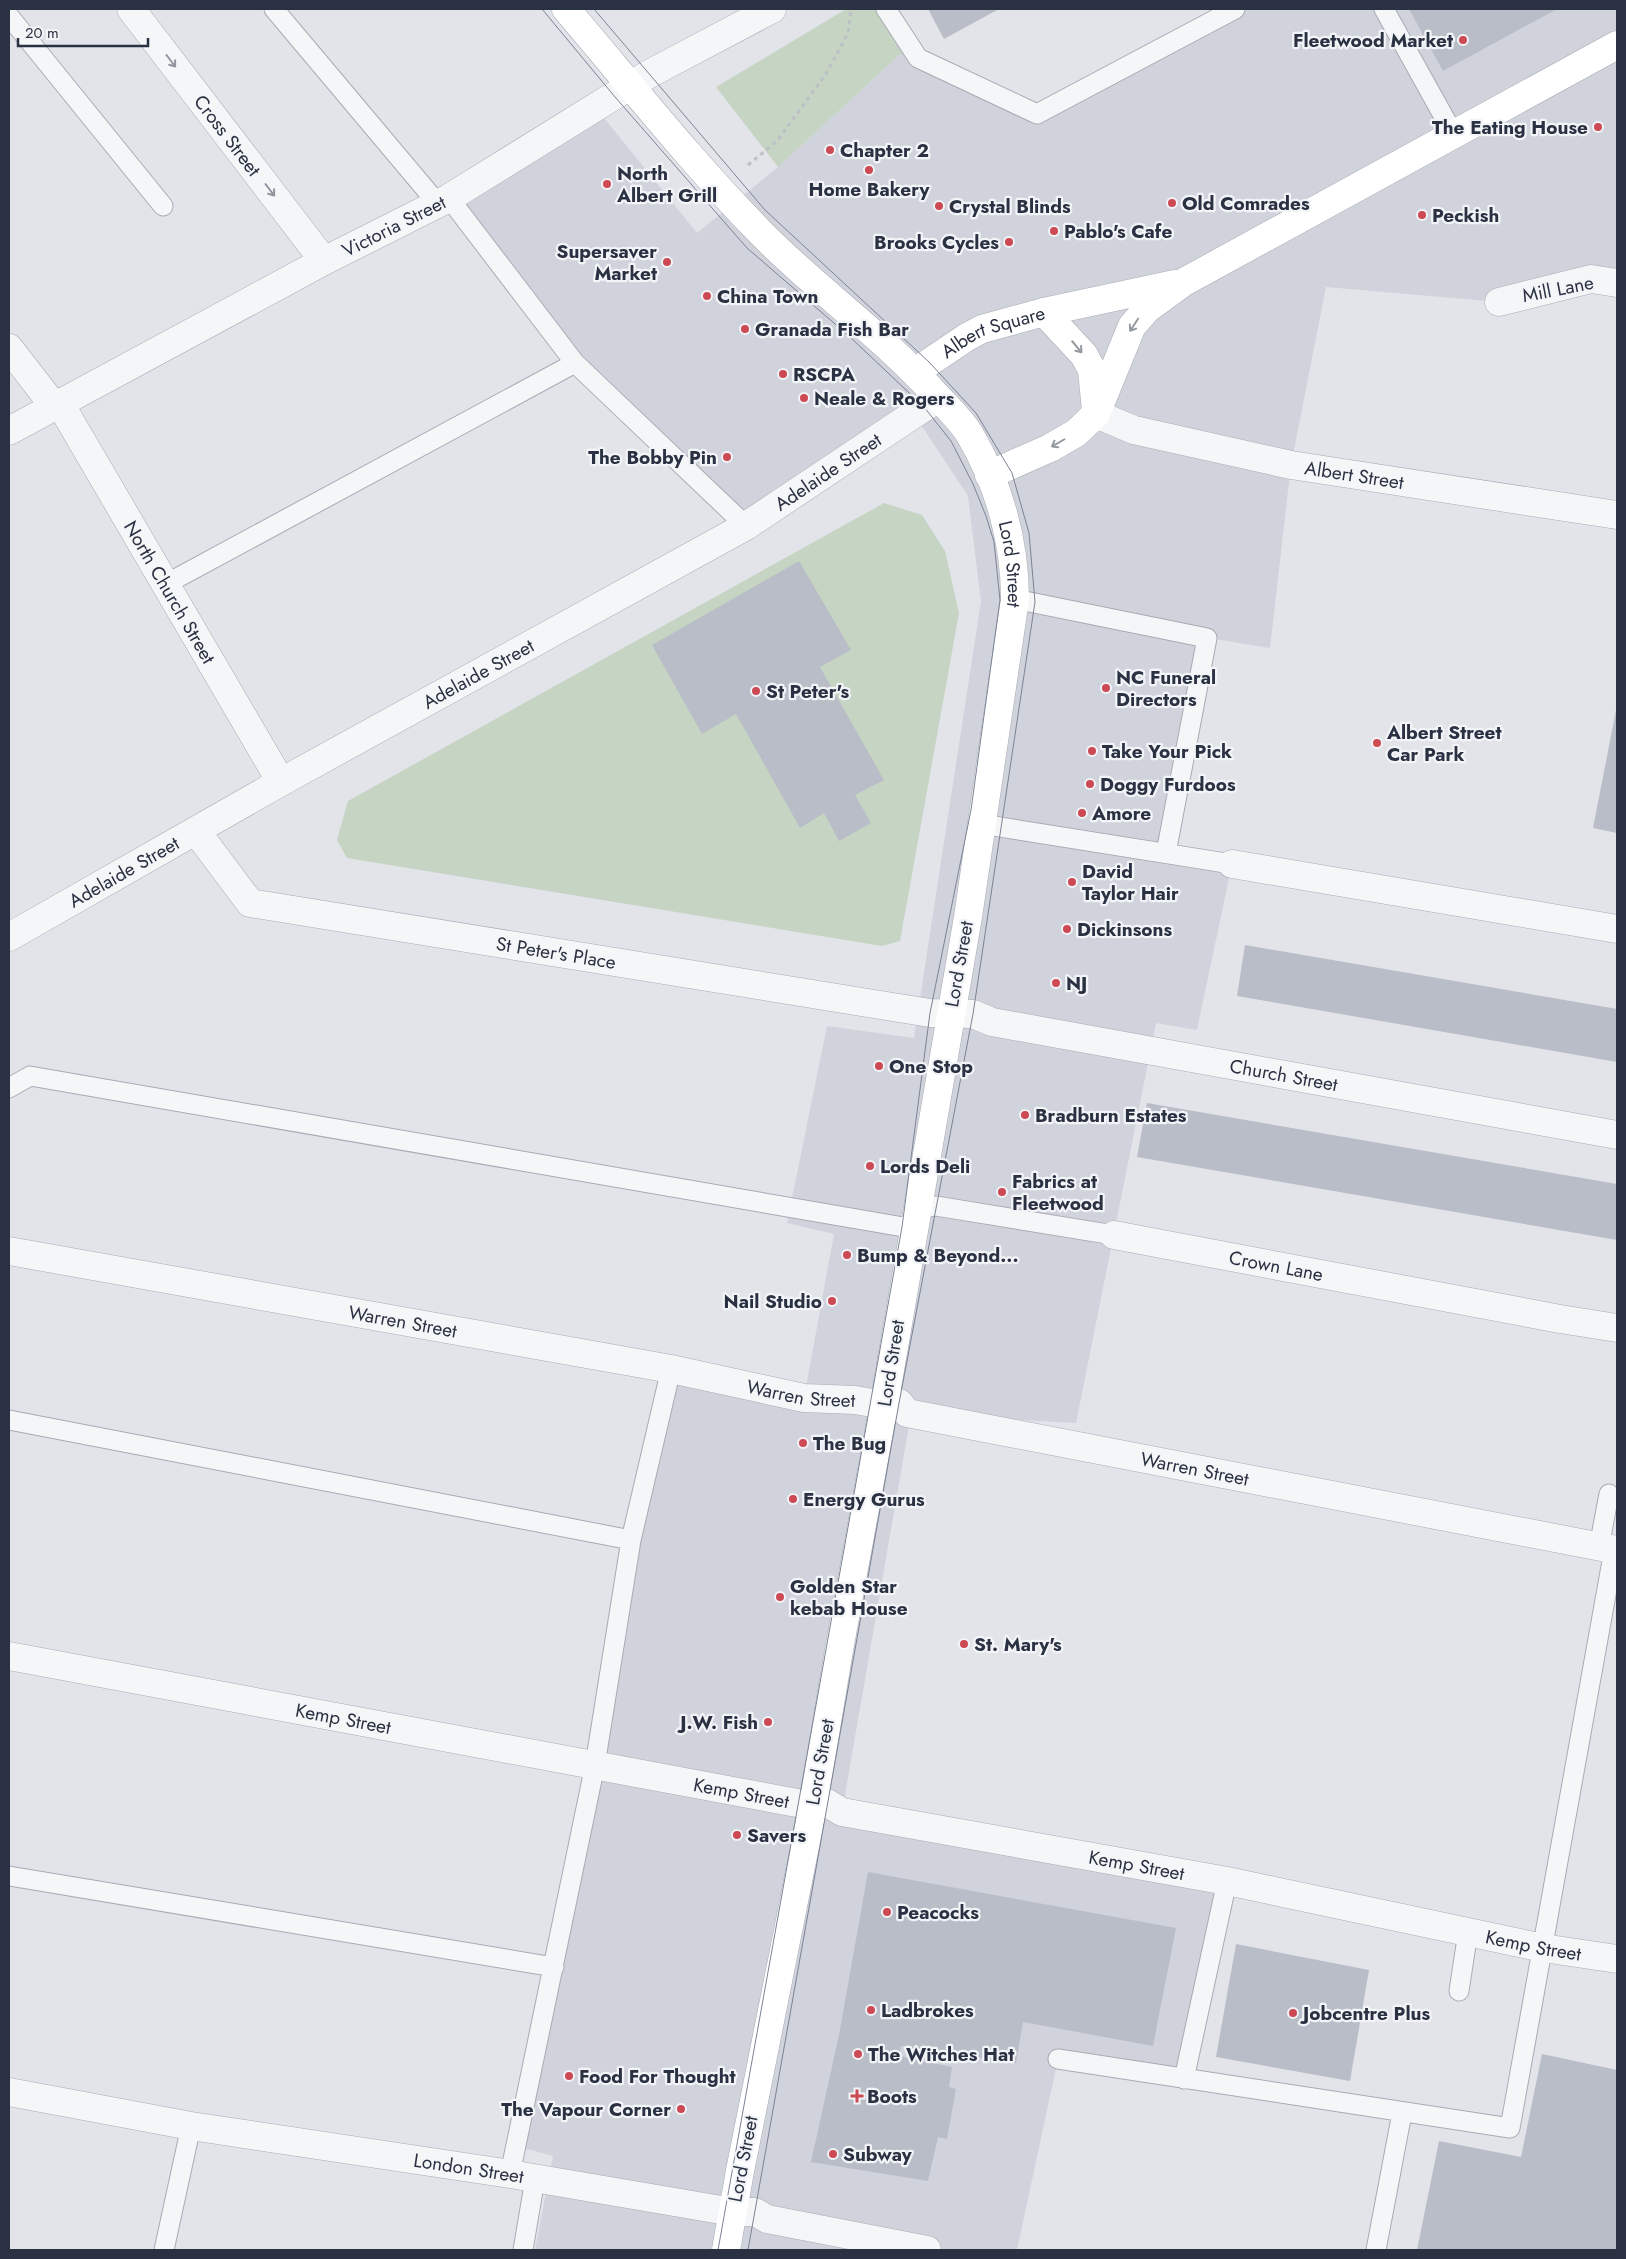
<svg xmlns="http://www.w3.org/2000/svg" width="1626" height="2259" font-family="Jost,sans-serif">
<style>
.built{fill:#d0d3dc}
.green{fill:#c6d4c3}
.building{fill:#b9bdc7}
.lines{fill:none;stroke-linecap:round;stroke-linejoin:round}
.lane-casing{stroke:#a7abb4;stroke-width:21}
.street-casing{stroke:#a7abb4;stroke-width:29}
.secondary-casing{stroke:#a7abb4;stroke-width:29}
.path{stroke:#bcbfc5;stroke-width:3;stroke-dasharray:4 4;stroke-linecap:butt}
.lane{stroke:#f5f6f8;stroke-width:19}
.street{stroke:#f5f6f8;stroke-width:28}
.secondary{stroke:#fff;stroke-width:28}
.tram{stroke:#7b8394;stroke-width:1}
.oneway{stroke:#90949d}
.oneway2{stroke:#9498a0}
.poi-dot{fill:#cd4953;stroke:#f2f4f7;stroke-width:2}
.labels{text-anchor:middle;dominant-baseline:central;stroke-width:4.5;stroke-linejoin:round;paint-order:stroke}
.poi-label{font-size:19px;font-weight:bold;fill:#2a3142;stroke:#f2f4f7;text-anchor:start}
.street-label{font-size:19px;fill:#2a3142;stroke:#f2f4f7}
</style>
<rect width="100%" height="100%" fill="#e2e4ea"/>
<path class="built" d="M1235,9h382v275l-118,18 -173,-15 -35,178 -21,183 -62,-10 -42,215 66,11 -35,166 -41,-7 -80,400 -165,-9 -69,398 380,78 -38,187 -126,-18 -41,191h-482l18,-94 -37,-10 155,-777 133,29 30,-164 -47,-11 40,-197 87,12 67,-437 -13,-105 -54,-82 -168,112 -171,-163 -126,-165 147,-90 101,125 81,-66 132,-122 127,69z"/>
<path class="green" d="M846,9h40l24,36 -132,122 -62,-80z
M884,503l38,12 23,36 14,62 -59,328 -18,5 -535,-88 -10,-18 11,-39z"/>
<path class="building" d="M928,9h71l-55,30z
M1409,9h148l-114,62z
M799,561l52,89 -31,17 64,113 -29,15 16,28 -32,18 -15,-28 -24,15 -64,-114 -34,20 -50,-89z
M1616,710h1v123l-24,-5z
M1245,945l372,64v53l-380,-66z
M1147,1103l470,81v56l-480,-83z
M868,1872l308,56 -23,118 -130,-24 -7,41 -115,-17 -2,10 53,11 -3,20 7,2 -9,50 -9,-2 -10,44 -117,-19 28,-127z
M1236,1944l133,26 -19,111 -134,-24z
M1542,2054l75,16v180h-200l22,-109 82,16z"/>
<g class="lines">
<defs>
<path id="lane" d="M274,9l164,195
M886,9l32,49 119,56 198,-105
M1384,9l70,126
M9,16l154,190
M449,198l126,165 171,163
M166,584l409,-221
M1015,599l192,39 -41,215
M981,824l251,40
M9,1088l21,-12 885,153
M918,1209l18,-3 178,29
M9,1420l622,120
M1599,1547l10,-53
M9,1876l545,91
M1459,1991l9,-59
M1058,2059l452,69 104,-578
M1184,2079l43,-198
M510,2174l85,-409 36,-225 40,-171
M164,2250l27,-124
M523,2250l12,-71
M1376,2250l26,-137"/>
<g id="street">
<path id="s1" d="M131,9l193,252"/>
<path d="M1499,302l92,-23 26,4"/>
<path d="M9,348l45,58"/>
<path id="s2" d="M59,402l222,380"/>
<path id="s3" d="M1096,414l38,16 157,35 326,50"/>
<path id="s4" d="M9,431l315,-170 125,-63 200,-124 123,-65"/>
<path id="s5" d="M196,831l54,72 680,110 43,1 19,8 625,113"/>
<path d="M1232,864l385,65"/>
<path id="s6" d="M9,937l272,-155 465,-256 192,-128"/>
<path id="s7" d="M1114,1235l446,84 57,9"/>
<path id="s8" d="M9,1251l662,118 133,29 51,2 29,5 15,-2 8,10 710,137"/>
<path id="s9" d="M9,1656l804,150 14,-3 15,9 385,69 316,67 74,11"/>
<path id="s10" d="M9,2092l182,34 319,48 223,38h22l12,7 160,31"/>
</g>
<g id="secondary">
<path id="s11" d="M566,9c64,75 126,154 196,225 55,56 120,101 173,160 12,13 26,26 35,41 29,49 45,107 45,164l-47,318 -84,488 -45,245 -26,156 -73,365 -14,79"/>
<path d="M1044,312l40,43 8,15 4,40"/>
<path id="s12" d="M915,372l52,-35 15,-8 62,-17 131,-28"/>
<path d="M989,475l61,-27 26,-15 20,-19 36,-88 15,-17 37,-27 433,-237"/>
</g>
</defs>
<use href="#lane" class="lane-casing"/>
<use href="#street" class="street-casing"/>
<use href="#secondary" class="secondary-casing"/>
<path class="path" d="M748,165l29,-24 49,-67 22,-41 3,-24"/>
<use href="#lane" class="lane"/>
<use href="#street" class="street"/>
<use href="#secondary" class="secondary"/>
<path class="tram" d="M542,9l73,88 132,151 102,88 75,71 27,34 22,43 13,32 8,26 6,58 -29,210 -41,203 -28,214 -184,1023
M594,9l171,201 164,152 47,51 36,60 17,60 6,69 -62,412 -74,389 -151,847"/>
</g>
<defs><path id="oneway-shaft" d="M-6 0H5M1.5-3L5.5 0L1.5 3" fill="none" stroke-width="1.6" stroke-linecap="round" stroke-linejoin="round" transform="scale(1.25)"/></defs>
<g class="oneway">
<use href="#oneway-shaft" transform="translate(171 61) rotate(53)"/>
<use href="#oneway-shaft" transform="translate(270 190) rotate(53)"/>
</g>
<g class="oneway2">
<use href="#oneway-shaft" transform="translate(1134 325) rotate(123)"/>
<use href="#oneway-shaft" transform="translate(1077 347) rotate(50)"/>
<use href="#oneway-shaft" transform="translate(1058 443) rotate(150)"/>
</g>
<g class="poi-dot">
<circle cx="1463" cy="40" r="5"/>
<circle cx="1598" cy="127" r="5"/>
<circle cx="830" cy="150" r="5"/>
<circle cx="869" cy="170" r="5"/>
<circle cx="607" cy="184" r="5"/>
<circle cx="1172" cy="203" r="5"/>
<circle cx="939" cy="206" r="5"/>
<circle cx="1422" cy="215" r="5"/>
<circle cx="1054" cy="231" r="5"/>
<circle cx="1009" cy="242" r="5"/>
<circle cx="667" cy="262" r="5"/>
<circle cx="707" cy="296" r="5"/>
<circle cx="745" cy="329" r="5"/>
<circle cx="783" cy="374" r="5"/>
<circle cx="804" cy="398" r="5"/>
<circle cx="727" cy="457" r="5"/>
<circle cx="1106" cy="688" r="5"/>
<circle cx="756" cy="691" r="5"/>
<circle cx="1377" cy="743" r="5"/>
<circle cx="1092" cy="751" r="5"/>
<circle cx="1090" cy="784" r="5"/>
<circle cx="1082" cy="813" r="5"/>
<circle cx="1072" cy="882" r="5"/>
<circle cx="1067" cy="929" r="5"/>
<circle cx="1056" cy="983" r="5"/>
<circle cx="879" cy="1066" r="5"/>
<circle cx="1025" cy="1115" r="5"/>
<circle cx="870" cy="1166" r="5"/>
<circle cx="1002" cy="1192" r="5"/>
<circle cx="847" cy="1255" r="5"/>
<circle cx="832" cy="1301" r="5"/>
<circle cx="803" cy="1443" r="5"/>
<circle cx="793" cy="1499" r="5"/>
<circle cx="780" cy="1597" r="5"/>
<circle cx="964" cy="1644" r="5"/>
<circle cx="768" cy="1722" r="5"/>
<circle cx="737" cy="1835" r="5"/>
<circle cx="887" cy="1912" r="5"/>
<circle cx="871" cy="2010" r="5"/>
<circle cx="1293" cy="2013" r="5"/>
<circle cx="858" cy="2054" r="5"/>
<circle cx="569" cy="2076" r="5"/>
<path d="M854.5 2088.5h5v5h5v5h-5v5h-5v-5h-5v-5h5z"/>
<circle cx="681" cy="2109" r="5"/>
<circle cx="833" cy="2154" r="5"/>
</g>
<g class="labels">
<g class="poi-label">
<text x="1453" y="40" text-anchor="end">Fleetwood Market</text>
<text x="1588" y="127" text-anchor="end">The Eating House</text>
<text x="840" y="150">Chapter 2</text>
<text x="617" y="173">North<tspan x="617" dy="22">Albert Grill</tspan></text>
<text x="869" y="189" text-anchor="middle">Home Bakery</text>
<text x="1182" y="203">Old Comrades</text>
<text x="949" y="206">Crystal Blinds</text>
<text x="1432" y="215">Peckish</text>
<text x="1064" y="231">Pablo's Cafe</text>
<text x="999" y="242" text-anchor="end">Brooks Cycles</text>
<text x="657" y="251" text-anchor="end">Supersaver<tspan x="657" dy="22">Market</tspan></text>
<text x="717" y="296">China Town</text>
<text x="755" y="329">Granada Fish Bar</text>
<text x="793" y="374">RSCPA</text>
<text x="814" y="398">Neale &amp; Rogers</text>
<text x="717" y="457" text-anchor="end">The Bobby Pin</text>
<text x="1116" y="677">NC Funeral<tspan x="1116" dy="22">Directors</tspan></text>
<text x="766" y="691">St Peter's</text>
<text x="1387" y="732">Albert Street<tspan x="1387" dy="22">Car Park</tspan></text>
<text x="1102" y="751">Take Your Pick</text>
<text x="1100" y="784">Doggy Furdoos</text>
<text x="1092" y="813">Amore</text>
<text x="1082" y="871">David<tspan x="1082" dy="22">Taylor Hair</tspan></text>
<text x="1077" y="929">Dickinsons</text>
<text x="1066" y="983">NJ</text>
<text x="889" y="1066">One Stop</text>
<text x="1035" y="1115">Bradburn Estates</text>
<text x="880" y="1166">Lords Deli</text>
<text x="1012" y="1181">Fabrics at<tspan x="1012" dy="22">Fleetwood</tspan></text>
<text x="857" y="1255">Bump &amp; Beyond...</text>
<text x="822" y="1301" text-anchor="end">Nail Studio</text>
<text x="813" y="1443">The Bug</text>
<text x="803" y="1499">Energy Gurus</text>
<text x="790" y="1586">Golden Star<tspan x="790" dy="22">kebab House</tspan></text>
<text x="974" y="1644">St. Mary's</text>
<text x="758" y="1722" text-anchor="end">J.W. Fish</text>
<text x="747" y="1835">Savers</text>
<text x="897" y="1912">Peacocks</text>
<text x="881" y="2010">Ladbrokes</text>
<text x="1303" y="2013">Jobcentre Plus</text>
<text x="868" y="2054">The Witches Hat</text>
<text x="579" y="2076">Food For Thought</text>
<text x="867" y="2096">Boots</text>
<text x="671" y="2109" text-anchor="end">The Vapour Corner</text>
<text x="843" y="2154">Subway</text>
</g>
<g class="street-label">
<text stroke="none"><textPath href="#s1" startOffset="159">Cross Street</textPath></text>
<text stroke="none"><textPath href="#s4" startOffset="436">Victoria Street</textPath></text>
<text transform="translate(1558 289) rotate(-11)">Mill Lane</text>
<text stroke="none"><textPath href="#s12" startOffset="89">Albert Square</textPath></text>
<text stroke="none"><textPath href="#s6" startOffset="942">Adelaide Street</textPath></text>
<text stroke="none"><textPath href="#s3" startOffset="266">Albert Street</textPath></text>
<text stroke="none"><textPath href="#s11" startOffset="725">Lord Street</textPath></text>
<text stroke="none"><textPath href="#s2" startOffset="220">North Church Street</textPath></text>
<text stroke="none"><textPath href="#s6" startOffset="538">Adelaide Street</textPath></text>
<text stroke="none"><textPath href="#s6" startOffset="132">Adelaide Street</textPath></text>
<text stroke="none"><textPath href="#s5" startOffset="400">St Peter's Place</textPath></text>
<text transform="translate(959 964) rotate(-80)">Lord Street</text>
<text stroke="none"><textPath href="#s5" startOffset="1139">Church Street</textPath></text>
<text stroke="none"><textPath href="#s7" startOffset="165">Crown Lane</textPath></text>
<text stroke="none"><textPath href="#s8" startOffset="400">Warren Street</textPath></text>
<text transform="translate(891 1363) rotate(-81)">Lord Street</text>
<text stroke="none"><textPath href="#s8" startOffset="805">Warren Street</textPath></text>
<text stroke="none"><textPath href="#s8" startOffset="1210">Warren Street</textPath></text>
<text stroke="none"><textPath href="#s9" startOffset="340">Kemp Street</textPath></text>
<text transform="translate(820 1762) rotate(-80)">Lord Street</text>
<text stroke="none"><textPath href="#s9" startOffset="745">Kemp Street</textPath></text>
<text stroke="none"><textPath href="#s9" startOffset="1149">Kemp Street</textPath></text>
<text stroke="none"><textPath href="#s9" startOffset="1554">Kemp Street</textPath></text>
<text transform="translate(743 2159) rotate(-79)">Lord Street</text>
<text stroke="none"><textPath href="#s10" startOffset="466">London Street</textPath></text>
</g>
</g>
<rect width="1626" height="2259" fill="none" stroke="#2a3142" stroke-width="20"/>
<path d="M18 38v8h130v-8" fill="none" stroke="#2a3142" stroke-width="2.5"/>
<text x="25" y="38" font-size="15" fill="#2a3142" stroke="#f2f4f7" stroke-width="4" paint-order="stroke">20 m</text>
</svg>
